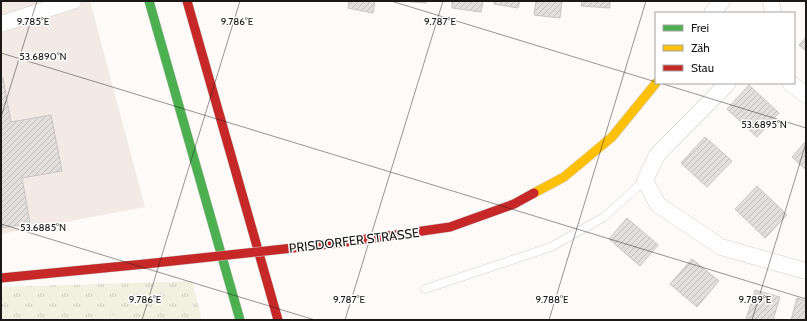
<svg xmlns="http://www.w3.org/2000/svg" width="807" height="321" font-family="Cabin,sans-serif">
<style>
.industrial{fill:#f3eae6}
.grass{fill:url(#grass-tufts)}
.garden{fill:#f0f1e1}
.building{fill:url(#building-hatch);stroke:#c7c5c3}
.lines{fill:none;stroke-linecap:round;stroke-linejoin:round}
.lane-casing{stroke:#d0cfcd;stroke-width:9}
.street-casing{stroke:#d0cfcd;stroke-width:17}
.fast-casing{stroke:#d0cfcd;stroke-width:10}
.slow-casing{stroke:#d0cfcd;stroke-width:10}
.jam-casing{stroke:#d0cfcd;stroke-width:10}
.lane{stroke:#fffefe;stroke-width:8}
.street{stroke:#fffefe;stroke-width:16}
.fast{stroke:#4caf50;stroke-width:9}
.slow{stroke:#ffc107;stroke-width:9}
.jam{stroke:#c62828;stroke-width:9}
.jam-bridge-casing{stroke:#d0cfcd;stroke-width:10;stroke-linecap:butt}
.jam-bridge{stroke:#c62828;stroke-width:9}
.ticks{fill:none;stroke:#1b1918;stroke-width:1;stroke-opacity:0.45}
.labels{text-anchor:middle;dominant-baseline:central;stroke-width:3;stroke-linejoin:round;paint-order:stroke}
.street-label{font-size:13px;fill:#1b1918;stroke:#fff}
.ticks-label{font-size:10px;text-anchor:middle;fill:#1b1918;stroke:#fff;stroke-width:3;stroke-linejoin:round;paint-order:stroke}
</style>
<defs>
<pattern id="grass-tufts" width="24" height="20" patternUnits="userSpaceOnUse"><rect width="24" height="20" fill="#f0f1e1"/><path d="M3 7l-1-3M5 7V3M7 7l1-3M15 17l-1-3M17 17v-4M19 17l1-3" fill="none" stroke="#cdcec0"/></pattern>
<pattern id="building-hatch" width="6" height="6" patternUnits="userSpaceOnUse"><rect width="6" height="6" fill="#e2dfde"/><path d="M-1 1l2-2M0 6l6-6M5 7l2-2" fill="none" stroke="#c1bfbe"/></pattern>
</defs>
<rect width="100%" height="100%" fill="#fdfaf8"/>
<path class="industrial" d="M1,1h89l55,206 -144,27z"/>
<path class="grass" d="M192,281l10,39h-74l-2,-6 -54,6h-71v-33z"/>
<path class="garden" d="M126,314l2,6h-56z"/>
<path class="building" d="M349,1h26l-2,12 -25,-5z
M401,1h26l-1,2z
M452,1h31l-2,11 -29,-4z
M494,1h26l-2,7 -24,-4z
M536,1h26l-2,17 -26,-3z
M582,1h28v7l-29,-2z
M806,37v14l-7,-6z
M1,78h2l8,44 40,-7 11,56 -40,7 8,45 -29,5z
M749,85l30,28 -22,24 -30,-28z
M705,137l27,24 -25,26 -26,-24z
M806,141v29l-14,-13z
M757,186l30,29 -22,23 -30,-29z
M627,218l31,27 -18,21 -31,-27z
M692,259l27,22 -22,26 -27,-23z
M755,290l25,7 -7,23h-27z
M797,298l9,3v19h-15z"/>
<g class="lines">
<defs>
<path id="lane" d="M425,289l126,-42 53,-30 41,-37"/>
<path id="street" d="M771,1l2,10 -1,2
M712,13l10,-12
M1,24l72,-23
M728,83l-71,72 -12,25 13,25 63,42 85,24
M790,83l16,12"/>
<path id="fast" d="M149,1l91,319"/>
<path id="slow" d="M534,193l30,-16 48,-40 44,-54"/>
<path id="jam" d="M187,1l91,319
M339,243l111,-16 64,-23 20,-11
M1,278l144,-14"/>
</defs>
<use href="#lane" class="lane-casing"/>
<use href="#street" class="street-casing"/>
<use href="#fast" class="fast-casing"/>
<use href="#slow" class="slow-casing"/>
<use href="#jam" class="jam-casing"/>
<use href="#lane" class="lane"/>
<use href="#street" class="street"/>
<use href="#fast" class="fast"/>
<use href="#slow" class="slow"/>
<use href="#jam" class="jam"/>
<defs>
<path id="jam-bridge" d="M145,264l194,-21"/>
</defs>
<use href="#jam-bridge" class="jam-bridge-casing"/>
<use href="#jam-bridge" class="jam-bridge"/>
</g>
<path class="ticks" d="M391,1l265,81M1,53l805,246M660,83l146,45M1,117l36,-116M1,224l314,96M142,320l98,-319M345,320l98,-319M549,320l97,-319M752,320l54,-177"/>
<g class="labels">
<g class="street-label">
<text transform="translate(354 240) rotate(-7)">PRISDORFER STRASSE</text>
</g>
</g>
<g class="ticks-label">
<text x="33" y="25">9.785°E</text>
<text x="237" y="25">9.786°E</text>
<text x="440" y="25">9.787°E</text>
<text x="43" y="60">53.6890°N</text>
<text x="764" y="128">53.6895°N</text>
<text x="43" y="231">53.6885°N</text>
<text x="145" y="303">9.786°E</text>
<text x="349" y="303">9.787°E</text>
<text x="552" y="303">9.788°E</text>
<text x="755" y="303">9.789°E</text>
</g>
<rect width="807" height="321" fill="none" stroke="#1b1918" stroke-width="4"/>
<rect x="655" y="12" width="140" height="72" fill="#ffffff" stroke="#a4a3a3"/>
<rect x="663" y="25" width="20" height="6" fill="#4caf50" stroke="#a4a3a3"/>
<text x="691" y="32" font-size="12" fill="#1b1918">Frei</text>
<rect x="663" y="45" width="20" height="6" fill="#ffc107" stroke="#a4a3a3"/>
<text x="691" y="52" font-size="12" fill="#1b1918">Zäh</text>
<rect x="663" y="65" width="20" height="6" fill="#c62828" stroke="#a4a3a3"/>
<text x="691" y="72" font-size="12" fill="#1b1918">Stau</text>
</svg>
